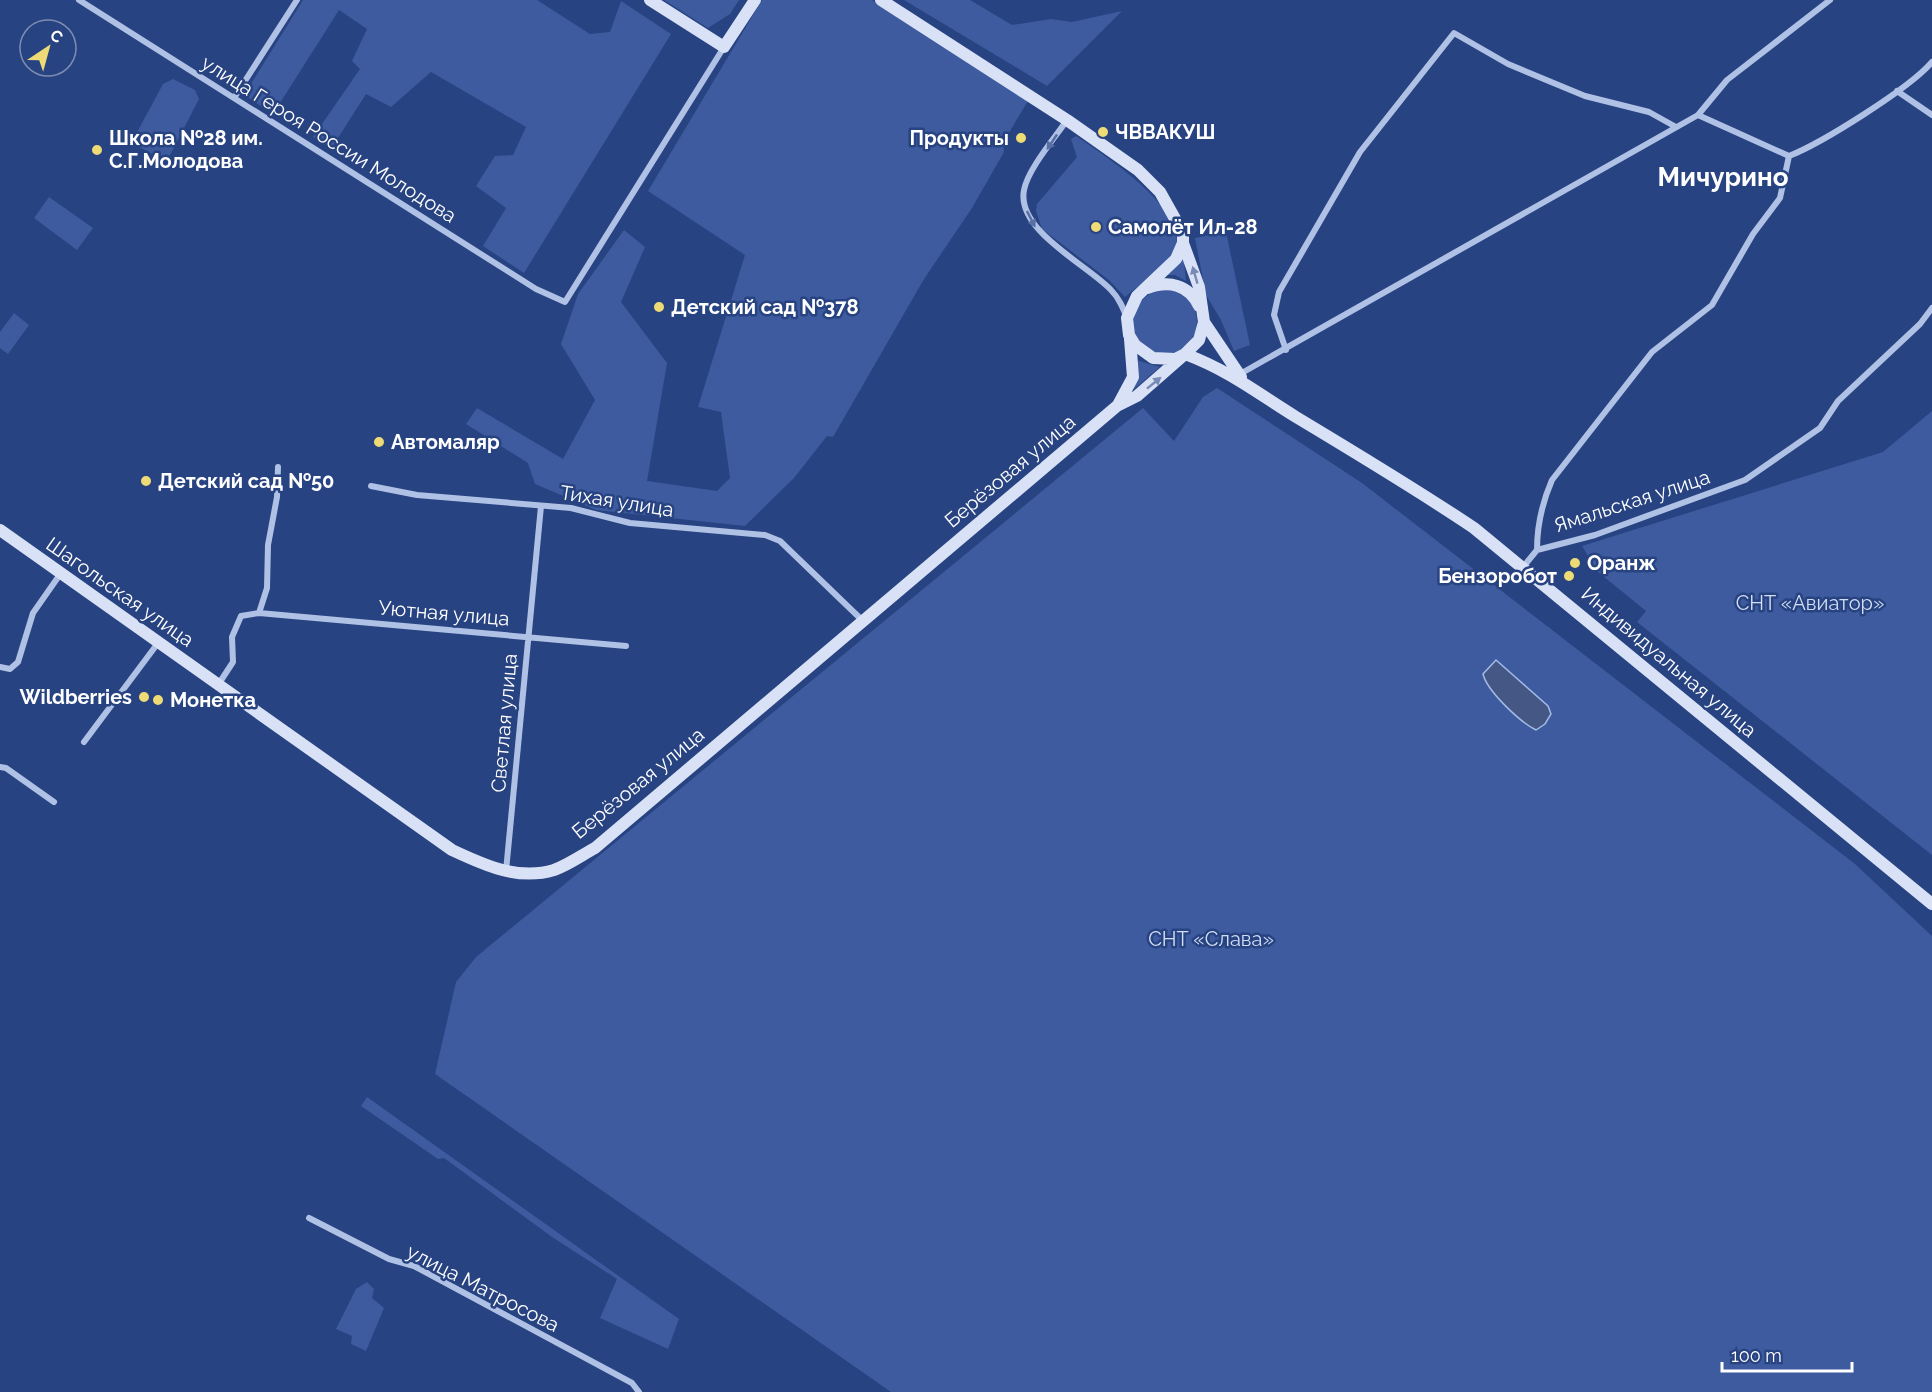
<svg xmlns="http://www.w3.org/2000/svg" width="1932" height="1392" font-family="Raleway,sans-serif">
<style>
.green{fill:#3d5b9e}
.water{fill:#455885;stroke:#a4bae6;stroke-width:1.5}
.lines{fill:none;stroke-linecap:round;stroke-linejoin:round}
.street{stroke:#b0c1e6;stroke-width:6}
.secondary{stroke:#d9e1f6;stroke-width:12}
.oneway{fill:#586fa4}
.oneway2{fill:#788ab6}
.poi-dot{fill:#eedb76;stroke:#284381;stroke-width:2}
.labels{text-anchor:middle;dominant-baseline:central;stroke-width:5;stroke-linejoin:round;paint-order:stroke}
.poi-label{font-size:20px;font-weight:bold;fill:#fff;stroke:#284381;text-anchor:start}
.street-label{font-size:20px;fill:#fff;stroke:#284381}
.park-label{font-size:20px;fill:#d2def5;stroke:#284381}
.district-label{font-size:26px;font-weight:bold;fill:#fff;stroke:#284381}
</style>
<rect width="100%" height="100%" fill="#284381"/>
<path class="green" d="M303,0h234l53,34 20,-2 11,-31 50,33 -147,239 -41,-27 23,-38 -30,-22 19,-30 18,-1 13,-28 -95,-55 -40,35 -25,-13 -35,55 -18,-12 47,-68 -8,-8 15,-32 -28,-19 -66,104 -29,-19z
M664,0h75l-9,14 -22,14z
M762,0h110l157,99 -26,44 1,9 -32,56 -48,71 -91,158 -6,-1 -33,42 -49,48 -149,-16 -61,-26 -7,-21 -62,-39 11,-16 86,51 32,-59 -34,-56 17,-50 46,-64 21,17 -24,55 46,61 -20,118 70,10 13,-13 -9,-66 -23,-5 47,-152 -97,-64z
M904,0h66l42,25 39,-6 21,3 50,-11 -75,75z
M173,79l22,11 4,9 -30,58 -8,2 -23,-13 -4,-8 29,-54z
M1076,136c26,18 121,78 97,118 -11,18 -32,29 -48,43l-16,-17 -67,-51 -6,-18 1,-7 40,-47 -6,-18z
M49,197l44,31 -16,22 -43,-32z
M1226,232l24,113 -16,6 -13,-31 -15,-25 -11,-57z
M1183,252l3,29 -11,-6h-14z
M1133 322a32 32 0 1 1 64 0a32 32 0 1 1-64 0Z
M14,313l15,12 -21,29 -8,-6v-16z
M1136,360l24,7 -27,23 5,-17z
M1217,388l145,95 493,381 77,72v456h-1041l-456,-318 21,-92 20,-25 667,-549 31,33 29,-44z
M1932,411v444l-295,-233 9,-11 -48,-39 -16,-26 301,-94z
M367,1097l312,222 -11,30 -68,-31 17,-39 -65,-42 -108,-79 -6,1 -77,-53z
M367,1282l7,7 -2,9 12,10 -18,43 -15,-7 1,-8 -16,-7 20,-40z"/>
<path class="water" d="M1496,660l52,46 3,8 -6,10 -9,6c-16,-8 -49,-39 -53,-56z"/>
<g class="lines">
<path class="street" d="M79,0l457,289 29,13 159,-255
M1932,62c-22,26 -110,81 -143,94l-9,42 -27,36 -41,71 -60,47 -100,128c-10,23 -15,44 -15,70l58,-15 150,-55 75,-52 18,-27 82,-77 12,-16
M1897,91l35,24
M234,98l63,-98
M1698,115l91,41
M1067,120c-13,19 -39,49 -43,70 -8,41 64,75 87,100 8,8 12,18 16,28
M1286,350l-12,-35 5,-23 81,-140 94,-119 54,31 77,32 64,16 27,15
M1240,374l458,-259 29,-35 103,-80
M371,486l46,9 154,13 59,15 135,12 15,6 83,80
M1523,567l14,-17
M259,613l367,33
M0,667l10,2 8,-7 15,-49 28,-40
M218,685l15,-23 -1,-25 9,-21 18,-3 8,-25 1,-43 9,-48 1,-30
M84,742l74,-99
M0,767l6,1 48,34
M506,871l35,-365
M309,1218l80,41 25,7 218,117 7,9"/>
<path class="secondary" d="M650,0l74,47 31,-47
M881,0l186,120 71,50 22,22 23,41v10l16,44 5,35 -5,18 -14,14 -10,5 -22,-1 -18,-13 -6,-10 -2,-17 10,-22 39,-37 7,-16
M1148,288c21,-8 41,-3 51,18
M1204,322l37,55
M1185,354c45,17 72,39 111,63 60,36 120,72 178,111l458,376
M1118,405l15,-28 -3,-38
M0,530l452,320c32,15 66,31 102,20 14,-5 28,-15 41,-22l522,-442 20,-10 48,-42"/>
</g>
<defs><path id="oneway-solid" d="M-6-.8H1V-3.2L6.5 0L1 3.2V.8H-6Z" transform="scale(1.5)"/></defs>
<g class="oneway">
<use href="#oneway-solid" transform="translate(1052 142) rotate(124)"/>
<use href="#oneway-solid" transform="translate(1031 219) rotate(63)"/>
</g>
<g class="oneway2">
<use href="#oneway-solid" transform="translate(1195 275) rotate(-106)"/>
<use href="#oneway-solid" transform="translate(1154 383) rotate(-39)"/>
</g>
<g class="poi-dot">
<circle cx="1103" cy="132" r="6"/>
<circle cx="1021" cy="138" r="6"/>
<circle cx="97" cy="150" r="6"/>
<circle cx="1096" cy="227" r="6"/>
<circle cx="659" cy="307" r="6"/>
<circle cx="379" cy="442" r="6"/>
<circle cx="146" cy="481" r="6"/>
<circle cx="1575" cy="563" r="6"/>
<circle cx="1569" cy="576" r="6"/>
<circle cx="144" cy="697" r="6"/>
<circle cx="158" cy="700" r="6"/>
</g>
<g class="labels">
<g class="poi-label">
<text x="1115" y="132">ЧВВАКУШ</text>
<text x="109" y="138">Школа №28 им.<tspan x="109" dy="23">С.Г.Молодова</tspan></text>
<text x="1009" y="138" text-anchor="end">Продукты</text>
<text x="1108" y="227">Самолёт Ил-28</text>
<text x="671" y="307">Детский сад №378</text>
<text x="391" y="442">Автомаляр</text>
<text x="158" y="481">Детский сад №50</text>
<text x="1587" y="563">Оранж</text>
<text x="1557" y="576" text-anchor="end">Бензоробот</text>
<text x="132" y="697" text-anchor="end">Wildberries</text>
<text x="170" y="700">Монетка</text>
</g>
<g class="street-label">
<text transform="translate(329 139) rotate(32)">улица Героя России Молодова</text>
<text transform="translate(1010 471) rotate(-40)">Берёзовая улица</text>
<text transform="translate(617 501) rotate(9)">Тихая улица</text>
<text transform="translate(1632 501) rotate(-18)">Ямальская улица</text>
<text transform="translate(120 592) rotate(35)">Шагольская улица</text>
<text transform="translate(444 613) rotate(5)">Уютная улица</text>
<text transform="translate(1669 662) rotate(40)">Индивидуальная улица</text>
<text transform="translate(504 723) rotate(-85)">Светлая улица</text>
<text transform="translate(638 783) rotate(-39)">Берёзовая улица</text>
<text transform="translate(483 1288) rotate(27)">улица Матросова</text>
</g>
<g class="park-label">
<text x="1810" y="603">СНТ «Авиатор»</text>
<text x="1211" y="939">СНТ «Слава»</text>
</g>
<g class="district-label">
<text x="1723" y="177">Мичурино</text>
</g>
</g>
<g transform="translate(48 48) rotate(36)"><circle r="28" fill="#284381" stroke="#7e8eb3" stroke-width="1.5"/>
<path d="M0-4.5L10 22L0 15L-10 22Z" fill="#eedb76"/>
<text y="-9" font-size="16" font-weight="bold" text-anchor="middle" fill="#ffffff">С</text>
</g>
<path d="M1722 1362v9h130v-9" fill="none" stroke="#ffffff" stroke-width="3"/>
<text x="1731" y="1362" font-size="18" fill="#ffffff" stroke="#284381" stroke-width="4.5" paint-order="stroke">100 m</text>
</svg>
